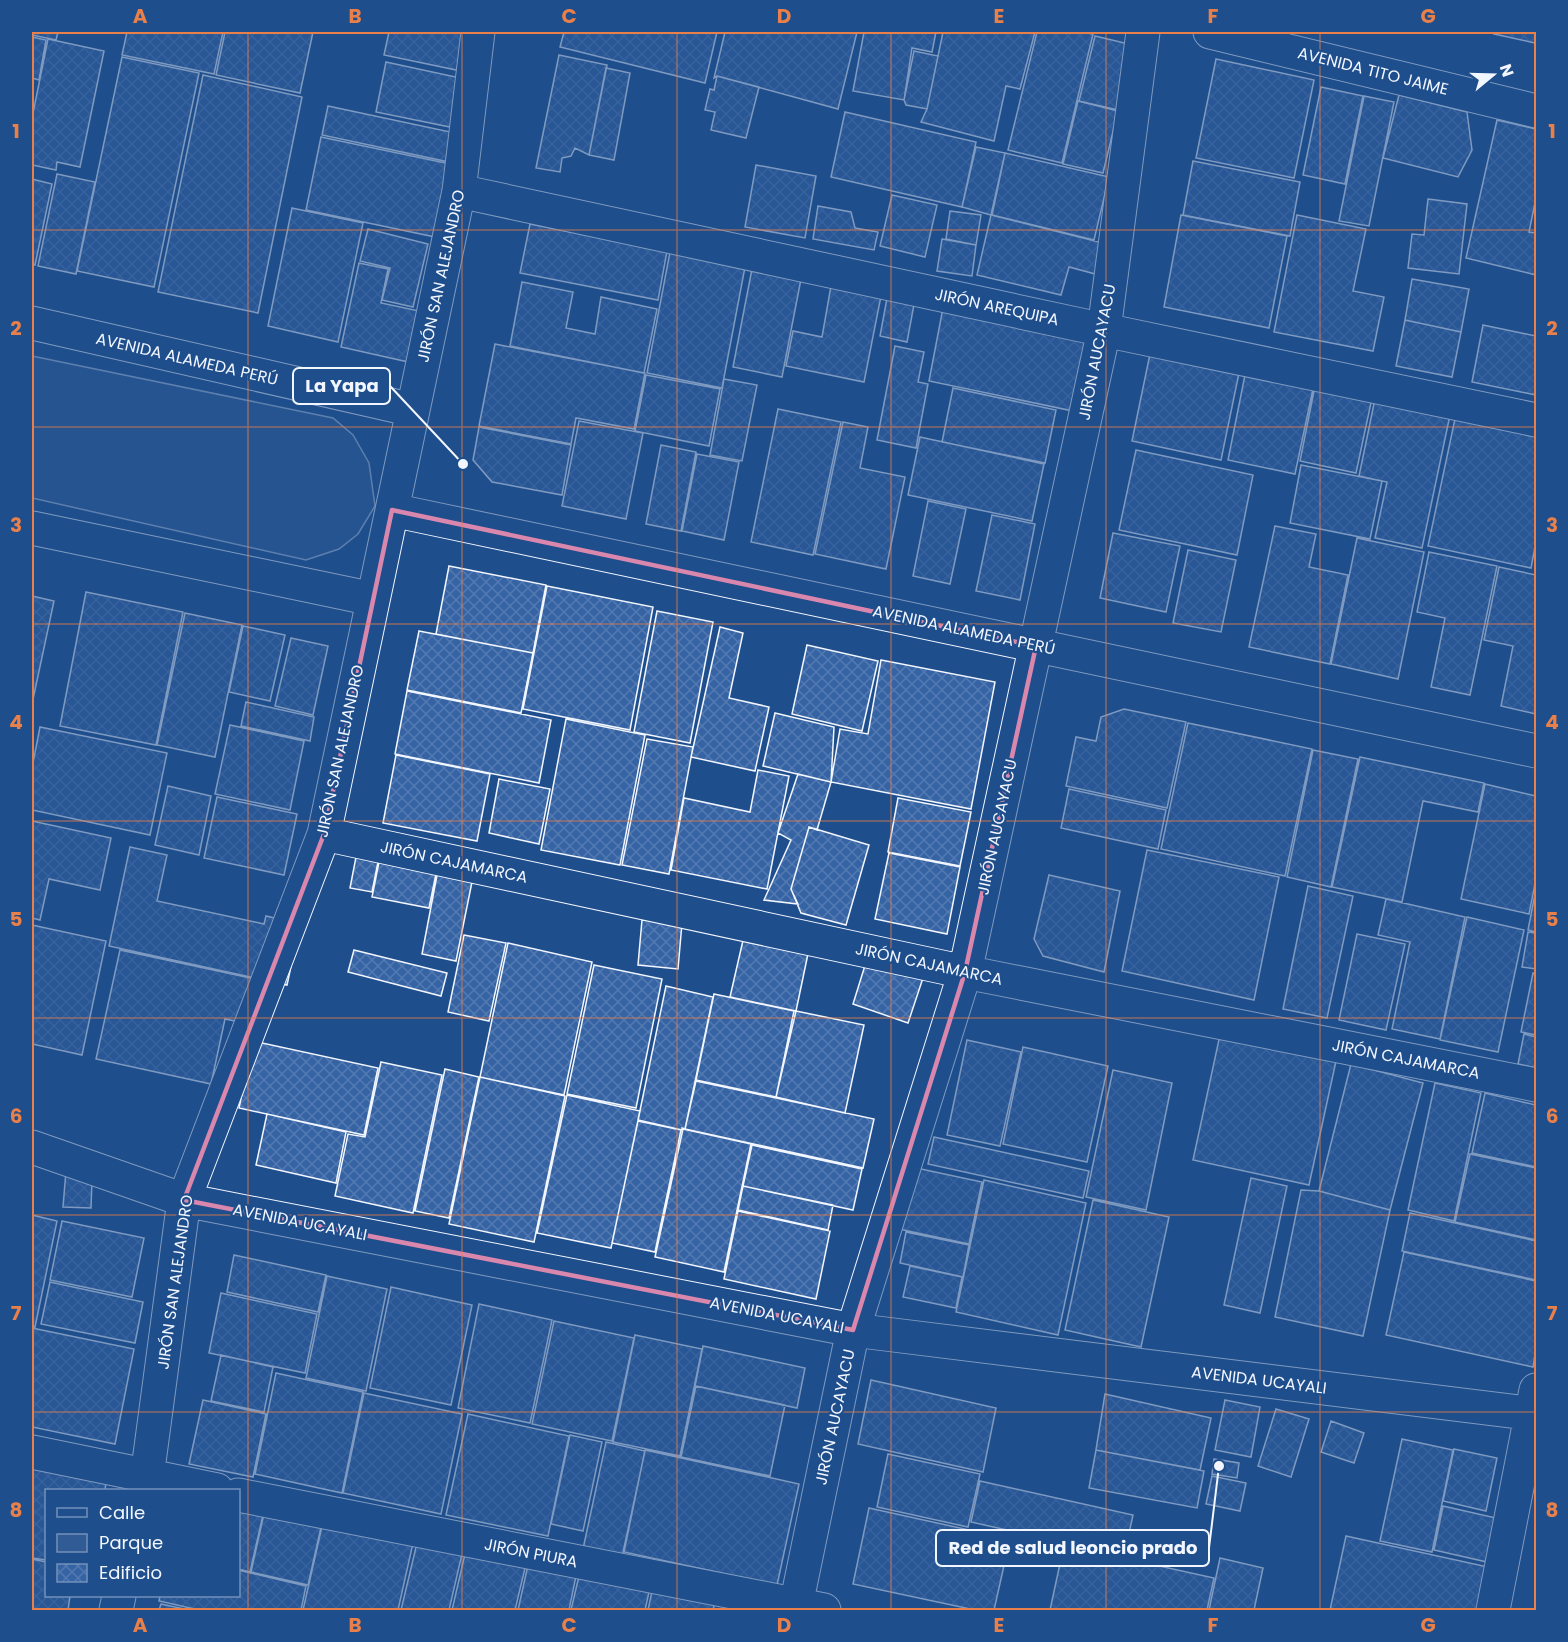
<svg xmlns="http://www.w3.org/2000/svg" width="1568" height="1642" font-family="Poppins,sans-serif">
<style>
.green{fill:#305b95;stroke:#a8bbd7;stroke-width:1.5}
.building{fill:url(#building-cross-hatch);stroke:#f2f6ff;stroke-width:1.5}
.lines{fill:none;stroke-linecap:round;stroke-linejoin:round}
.minor-casing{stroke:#f2f6ff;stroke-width:35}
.highway-casing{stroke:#f2f6ff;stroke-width:35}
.minor{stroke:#1f4e8c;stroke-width:33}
.highway{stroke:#1f4e8c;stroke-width:33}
.marked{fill:none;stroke:#da87ad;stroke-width:4.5;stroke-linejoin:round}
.grid{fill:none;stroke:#ea8049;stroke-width:1.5;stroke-opacity:0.55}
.labels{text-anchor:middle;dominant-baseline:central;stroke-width:4.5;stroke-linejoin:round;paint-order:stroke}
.street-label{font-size:16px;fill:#f2f6ff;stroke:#1f4e8c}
.leader{fill:none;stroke:#f2f6ff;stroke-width:2}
.callout-dot{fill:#f2f6ff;stroke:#1f4e8c;stroke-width:2}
.callout{fill:#1f4e8c;stroke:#f2f6ff;stroke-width:2}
.callout-label{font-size:18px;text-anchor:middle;font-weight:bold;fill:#f2f6ff}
.neatline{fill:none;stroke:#ea8049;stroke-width:2}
.grid-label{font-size:20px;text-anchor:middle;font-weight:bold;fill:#ea8049}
</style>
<defs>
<pattern id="building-cross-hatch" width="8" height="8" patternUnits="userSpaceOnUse" patternTransform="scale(1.5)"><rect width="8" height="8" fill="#3563a3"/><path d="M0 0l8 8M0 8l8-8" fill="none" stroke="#537ab1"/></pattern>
</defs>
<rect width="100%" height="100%" fill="#1f4e8c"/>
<path class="green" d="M32,356l301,62 20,17 16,28 6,43 -17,28 -19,15 -33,11 -274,-62z"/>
<path class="building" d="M32,32h26l-2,8 -24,-5z
M127,32h96l-9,42 -92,-19z
M225,32h88l-13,61 -84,-18z
M389,32h86l-9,40 -82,-17z
M564,32h153l-12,51 -145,-36z
M725,32h132l-19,77 -121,-33 -3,2z
M864,32h72l-4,20 -20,-4 -8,52 -51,-9z
M943,32h92l-15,57 -14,-3 -12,55 -73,-19 6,-13z
M1037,32h44l12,2 -31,129 -54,-13z
M1495,32h41v4l-1,7 -41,-9z
M1095,36l38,9 -15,65 -39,-9z
M32,37l14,3 -7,40 -7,-2z
M48,39l56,12 -24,116 -23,-5 -1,8 -24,-5v-47z
M914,51l24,5 -11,53 -21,-4 -2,-5z
M559,55l48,10 -18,90 -14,-7 -4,8 -9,2 -2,14 -24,-4z
M122,57l77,16 -45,214 -77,-16z
M1216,59l98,21 -20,98 -98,-20z
M386,62l79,17 -10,49 -79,-16z
M606,68l24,5 -16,87 -25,-5z
M203,75l99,22 -44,216 -100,-21z
M717,76l42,11 -13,51 -35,-8 4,-18 -10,-2 5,-21 4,1z
M1321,87l42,9 -18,88 -42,-9z
M1399,95l68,17 5,38 -14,27 -75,-19z
M1364,96l30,6 -25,124 -30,-5z
M1078,101l40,10 -15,62 -40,-9z
M328,106l127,27 -6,29 -127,-27z
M845,112l131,30 -14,65 -131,-30z
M1497,120l39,9v69l-7,34 7,1v42l-70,-17z
M321,137l134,28 -15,73 -134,-28z
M976,147l29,6 -14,62 -29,-8z
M1005,153l104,24 -15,63 -102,-25z
M1193,161l107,21 -10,54 -107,-21z
M756,165l60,11 -11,62 -60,-11z
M57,174l38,8 -19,92 -38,-8z
M32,179l20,5 -17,81 -3,-1z
M892,195l45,10 -12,52 -45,-11z
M1428,199l39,5 -8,70 -51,-6 4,-34 12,1z
M818,206l33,6 4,16 23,4 -4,18 -61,-11z
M292,208l71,15 -25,119 -70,-16z
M950,211l31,4 -5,30 -30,-6z
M991,215l116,29 -8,31 -30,-8 -8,28 -84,-20z
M1181,215l106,21 -18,92 -105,-21z
M1297,215l69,14 -13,62 31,6 -11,54 -99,-19z
M530,224l137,27 -9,49 -138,-27z
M368,229l60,15 -15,63 -31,-7 8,-32 -30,-7z
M942,239l34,6 -4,31 -35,-5z
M670,252l75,15 -23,121 -75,-15z
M359,263l29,6 -7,34 43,9 -11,51 -72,-16z
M752,269l49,10 -19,98 -49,-10z
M1412,279l57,10 -8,43 -56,-12z
M522,282l51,10 -7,36 29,6 6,-37 56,12 -13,64 -134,-27z
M831,286l50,10 -17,86 -78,-16 7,-35 29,6z
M888,293l27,6 -8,43 -27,-6z
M943,308l144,31 -14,72 -144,-30z
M1405,320l56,12 -9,45 -56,-11z
M1483,325l53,11v59l-64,-13z
M495,344l150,29 -11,56 -58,-11 -5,26 -92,-18z
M895,346l29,6 -6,30 10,2 -12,64 -39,-8z
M1150,354l89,19 -18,87 -89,-19z
M1246,370l68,14 -19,90 -67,-14z
M646,375l74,14 -11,57 -74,-15z
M724,379l33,6 -15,76 -32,-6z
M1315,386l57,12 -16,75 -56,-12z
M953,388l103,22 -11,53 -103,-21z
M1375,399l75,16 -28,133 -47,-10 12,-56 -28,-6z
M778,409l63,13 -28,133 -62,-13z
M1455,419l81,17v106l-5,26 -103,-22z
M579,421l64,12 -17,86 -64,-13z
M843,422l25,5 -8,41 45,9 -19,92 -71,-15z
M479,427l92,18 -9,50 -70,-13 -19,-22z
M920,437l124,27 -12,57 -124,-26z
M661,445l35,7 -15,79 -35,-7z
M1136,450l117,25 -16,80 -118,-25z
M697,454l42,8 -15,78 -42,-9z
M1301,465l81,16 -12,58 -80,-16z
M928,501l38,8 -16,75 -37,-8z
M992,515l43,9 -15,76 -44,-9z
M1275,526l41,8 -7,33 39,8 -18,89 -81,-17z
M1113,533l67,13 -14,66 -66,-14z
M1357,538l67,14 -26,127 -67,-15z
M1188,550l48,10 -15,72 -48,-9z
M1429,552l68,14 -27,129 -39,-8 14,-69 -28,-6z
M449,566l97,19 -13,68 -97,-19z
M1499,567l37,8v139l-35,-8 12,-60 -29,-6z
M547,586l106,21 -23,123 -107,-21z
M86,592l97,20 -27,133 -96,-19z
M32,596l22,5 -22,103z
M657,611l56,11 -23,121 -56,-11z
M185,613l57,12 -27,132 -58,-12z
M243,626l42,9 -15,66 -41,-9z
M720,627l23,6 -14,65 40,9 -14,64 -64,-14z
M419,631l114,22 -12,60 -114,-23z
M291,638l37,8 -15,69 -38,-9z
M807,645l71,16 -16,70 -70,-17z
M881,660l114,22 -24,127 -140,-27 9,-53 28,5z
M407,691l144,29 -12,63 -144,-29z
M246,702l68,15 -4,24 -69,-15z
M1124,709l62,13 -19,86 -101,-22 10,-49 20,4 5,-24z
M775,713l59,14 -3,55 -68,-16z
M566,719l79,16 -25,130 -79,-15z
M1188,723l124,26 -27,127 -124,-27z
M230,725l74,16 -14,69 -75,-16z
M40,727l127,26 -17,82 -118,-25v-42z
M647,739l46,8 -24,127 -47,-9z
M1313,750l45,9 -27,128 -44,-10z
M396,755l94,19 -13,67 -94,-18z
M1360,757l124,26 -6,29 -55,-11 -21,101 -70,-15z
M758,770l31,6 -22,113 -96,-19 13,-72 66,14z
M798,774l33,8 -14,48 -8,-3 -18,62 7,15 -34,-4 27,-60 -13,-7z
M499,779l51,10 -11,55 -50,-11z
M1485,784l51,12v83l-7,35 -68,-15z
M168,786l43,10 -12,59 -44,-10z
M1069,789l97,21 -8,39 -97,-21z
M217,797l80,17 -13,61 -80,-17z
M898,798l73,14 -11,54 -72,-14z
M32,821l79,17 -11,52 -51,-11 -9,41 -8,-2z
M809,827l60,18 -23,80 -45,-12 -10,-24z
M130,847l37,8 -10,46 107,23 2,-8 34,8 -13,61 -178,-39z
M1147,850l132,27 -25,123 -132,-29z
M357,852l22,5 -7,35 -22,-4z
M889,853l71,14 -13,67 -72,-15z
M380,857l57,12 -8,39 -57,-11z
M438,870l35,7 -17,84 -34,-7z
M1049,875l71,16 -16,81 -61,-16 -9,-17z
M1308,886l45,10 -26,122 -44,-9z
M1536,889v43l-8,-2z
M1386,899l79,18 -25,122 -48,-10 18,-87 -32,-7z
M1467,917l57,13 -26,122 -58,-12z
M642,920l40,3 -4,46 -40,-4z
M32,925l74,16 -24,114 -50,-11z
M1528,932l8,1v36l-14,-2z
M1357,934l48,10 -19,86 -47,-10z
M464,935l42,8 -17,78 -41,-9z
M744,936l65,13 -13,62 -66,-14z
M508,943l84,19 -28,133 -84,-18z
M120,950l153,33 -9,44 -39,-8 -14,65 -115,-25z
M354,950l93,23 -6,23 -93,-24z
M867,959l56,19 -15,45 -55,-19z
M594,965l68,14 -26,129 -69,-14z
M1533,973l3,1v61l-15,-3z
M666,986l47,11 -28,132 -3,-1v2l-44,-10z
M714,994l80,17 -18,86 -80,-17z
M796,1011l68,14 -19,88 -69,-16z
M1524,1034l12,3v31l-18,-4z
M1220,1035l116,26 -27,124 -116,-25z
M967,1040l54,12 -21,94 -53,-11z
M253,1041l125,27 -14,67 -125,-27z
M1023,1047l85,19 -21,96 -84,-18z
M381,1062l61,13 -29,138 -78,-17 13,-62 17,3z
M1351,1064l72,19 -33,127 -71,-19z
M445,1069l34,8 -30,141 -34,-7z
M1113,1070l59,13 -26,127 -60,-13z
M480,1077l85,19 -31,146 -85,-18z
M696,1081l178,38 -11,49 -178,-39z
M1435,1083l46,10 -27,128 -46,-11z
M1485,1093l51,12v62l-64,-14z
M567,1095l73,16 -29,137 -74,-15z
M267,1114l79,18 -10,51 -80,-18z
M638,1121l43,9 -26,122 -43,-9z
M683,1129l68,15 -27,128 -69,-15z
M934,1137l155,34 -6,27 -155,-34z
M752,1145l110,24 -9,41 -110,-24z
M1470,1154l66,14v72l-81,-18z
M67,1159l25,20 -1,29 -28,-1z
M907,1166l75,16 -13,62 -75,-16z
M1251,1178l36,8 -27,127 -36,-8z
M984,1180l102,23 -28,132 -102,-23z
M743,1186l90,19 -5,25 -90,-20z
M1301,1190l18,1 71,19 -27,126 -88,-19z
M1093,1200l76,17 -28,130 -76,-17z
M738,1211l92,20 -14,68 -92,-20z
M1410,1213l126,28v39l-134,-29z
M32,1215l25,6 -22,106 -3,-1z
M62,1221l82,17 -12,59 -82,-17z
M906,1232l63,13 -6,32 -63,-14z
M1404,1252l132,29v67l-3,19 -147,-32z
M234,1255l92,20 -8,37 -91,-20z
M910,1266l52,11 -6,31 -53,-11z
M327,1276l60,13 -21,102 -60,-13z
M50,1282l93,20 -8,41 -94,-19z
M391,1287l81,18 -21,100 -81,-17z
M221,1293l96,21 -12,59 -96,-20z
M479,1304l73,16 -22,103 -72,-15z
M554,1321l80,17 -22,103 -80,-17z
M32,1328l102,21 -19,95 -83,-17z
M635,1335l67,14 -22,107 -67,-14z
M703,1346l102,22 -8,40 -102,-22z
M221,1355l52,12 -9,45 -53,-11z
M276,1373l87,19 -21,101 -87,-19z
M871,1380l125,28 -13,64 -125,-28z
M696,1386l89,19 -15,71 -89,-19z
M364,1393l98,21 -21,100 -98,-21z
M1105,1394l106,24 -11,52 -104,-20z
M203,1400l63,14 -13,63 -64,-13z
M1225,1400l35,7 -9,50 -36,-7z
M1276,1409l33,10 -18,58 -33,-11z
M468,1414l101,22 -21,100 -102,-21z
M1331,1421l33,12 -10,30 -33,-11z
M570,1435l32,7 -19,89 -32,-7z
M1402,1439l51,11 -21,102 -52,-11z
M606,1442l39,9 -23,106 -39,-8z
M1454,1449l43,9 -11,53 -43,-10z
M645,1450l154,34 -22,101 -153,-33z
M1096,1450l108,21 -7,37 -108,-20z
M888,1454l92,20 -12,53 -91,-20z
M1214,1459l25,4 -2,15 -25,-4z
M32,1461l75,14 -2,15h-59v70l-14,-2z
M1212,1476l34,7 -6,28 -34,-7z
M980,1481l153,34 -9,41 -153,-34z
M1443,1506l53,12 -9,44 -53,-12z
M869,1508l141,31 -16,71h-19l-122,-26z
M265,1509l57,14 -14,62 -57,-13z
M238,1510l25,5 -13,57 -12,-3z
M323,1522l90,21 -15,67h-95z
M1346,1536l142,31 -10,43h-148z
M417,1543l45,11 -13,56h-48z
M1064,1545l150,33 -7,32h-157z
M465,1554l60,14 -10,42h-63z
M1220,1558l43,10 -9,42h-45z
M32,1559l14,3v34h24l-2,14h-36z
M528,1565l48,11 -7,34h-51z
M238,1570l68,16 -5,24h-102l-40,-9 1,-5h78z
M579,1576l70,16 -4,18h-74z
M653,1587l62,15 -2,8h-65z
M161,1604l28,6h-30z"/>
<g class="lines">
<defs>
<path id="minor" d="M459,191l645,139 432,90
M32,323l381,87
M392,510l1144,241
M32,528l341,71
M324,834l641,138 571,113
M32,1147l152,53 669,130 683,84
M32,1452l185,38
M144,1490l3,-13 37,-277 140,-366 135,-643 19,-159
M238,1495l586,115
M116,1610l3,-14
M795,1610l58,-280 112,-358 139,-642 39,-298
M1493,1610l43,-220"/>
<path id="highway" d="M1210,32l326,79"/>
</defs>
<use href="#minor" class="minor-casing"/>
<use href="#highway" class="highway-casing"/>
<use href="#minor" class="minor"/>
<use href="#highway" class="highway"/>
</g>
<path d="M0 0H1568V1642H0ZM392,510l644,136 -71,326 -112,358 -669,-130 140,-366z" fill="#1f4e8c" fill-opacity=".55" fill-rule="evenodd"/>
<path class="marked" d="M392,510l644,136 -71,326 -112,358 -669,-130 140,-366z"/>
<path class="grid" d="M248,32v1578M462,32v1578M677,32v1578M891,32v1578M1106,32v1578M1320,32v1578M32,230h1504M32,427h1504M32,624h1504M32,821h1504M32,1018h1504M32,1215h1504M32,1412h1504"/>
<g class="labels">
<g class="street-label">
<text transform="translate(1373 71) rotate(14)">AVENIDA TITO JAIME</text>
<text transform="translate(441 276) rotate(-78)">JIRÓN SAN ALEJANDRO</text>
<text transform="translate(997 307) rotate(12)">JIRÓN AREQUIPA</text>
<text transform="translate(1097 352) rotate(-79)">JIRÓN AUCAYACU</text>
<text transform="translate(187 359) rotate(13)">AVENIDA ALAMEDA PERÚ</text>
<text transform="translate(964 630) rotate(12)">AVENIDA ALAMEDA PERÚ</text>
<text transform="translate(340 751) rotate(-78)">JIRÓN SAN ALEJANDRO</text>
<text transform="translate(997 827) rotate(-78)">JIRÓN AUCAYACU</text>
<text transform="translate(454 862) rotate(12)">JIRÓN CAJAMARCA</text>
<text transform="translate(929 964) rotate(12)">JIRÓN CAJAMARCA</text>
<text transform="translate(1406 1059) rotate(11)">JIRÓN CAJAMARCA</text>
<text transform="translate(300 1222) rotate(11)">AVENIDA UCAYALI</text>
<text transform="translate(175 1282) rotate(-82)">JIRÓN SAN ALEJANDRO</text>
<text transform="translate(777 1315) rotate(11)">AVENIDA UCAYALI</text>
<text transform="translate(1259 1380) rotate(7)">AVENIDA UCAYALI</text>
<text transform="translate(835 1417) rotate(-78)">JIRÓN AUCAYACU</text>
<text transform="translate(531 1553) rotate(11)">JIRÓN PIURA</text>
</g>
</g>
<path class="leader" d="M463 464L390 386M1219 1466L1209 1548"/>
<g class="callout-dot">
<circle cx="463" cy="464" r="6"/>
<circle cx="1219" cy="1466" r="6"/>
</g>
<g class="callout">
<rect x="293" y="368" width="97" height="36" rx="6"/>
<rect x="936" y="1530" width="273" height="36" rx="6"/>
</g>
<g class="callout-label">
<text x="342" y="392">La Yapa</text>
<text x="1073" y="1554">Red de salud leoncio prado</text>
</g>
<rect width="1568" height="1642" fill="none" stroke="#1f4e8c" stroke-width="66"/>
<rect x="45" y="1489" width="195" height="108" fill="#1f4e8c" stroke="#7391ba" stroke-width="1.5"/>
<rect x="57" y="1508" width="30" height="9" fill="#1f4e8c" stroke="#7391ba" stroke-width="1.5"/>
<text x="99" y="1519" font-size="18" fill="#f2f6ff">Calle</text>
<rect x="57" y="1534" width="30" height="18" fill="#305b95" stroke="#7391ba" stroke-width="1.5"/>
<text x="99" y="1549" font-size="18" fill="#f2f6ff">Parque</text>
<rect x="57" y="1564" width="30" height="18" fill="url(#building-cross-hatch)" stroke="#7391ba" stroke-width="1.5"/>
<text x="99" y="1579" font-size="18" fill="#f2f6ff">Edificio</text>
<g transform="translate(1493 75) rotate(71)" stroke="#1f4e8c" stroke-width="4.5" paint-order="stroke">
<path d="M0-4.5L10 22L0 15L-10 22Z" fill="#f2f6ff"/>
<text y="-9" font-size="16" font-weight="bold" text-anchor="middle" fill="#f2f6ff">N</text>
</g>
<rect x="33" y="33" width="1502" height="1576" class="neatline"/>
<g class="grid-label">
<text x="140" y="23">A</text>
<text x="355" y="23">B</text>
<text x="569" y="23">C</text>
<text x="784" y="23">D</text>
<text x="999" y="23">E</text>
<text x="1213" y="23">F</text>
<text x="1428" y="23">G</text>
<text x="16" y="138">1</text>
<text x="1552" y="138">1</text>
<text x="16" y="335">2</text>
<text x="1552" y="335">2</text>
<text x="16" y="532">3</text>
<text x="1552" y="532">3</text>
<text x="16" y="729">4</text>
<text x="1552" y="729">4</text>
<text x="16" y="926">5</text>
<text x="1552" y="926">5</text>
<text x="16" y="1123">6</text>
<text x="1552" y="1123">6</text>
<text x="16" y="1320">7</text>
<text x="1552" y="1320">7</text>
<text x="16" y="1517">8</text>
<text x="1552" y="1517">8</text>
<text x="140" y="1632">A</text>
<text x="355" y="1632">B</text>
<text x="569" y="1632">C</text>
<text x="784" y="1632">D</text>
<text x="999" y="1632">E</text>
<text x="1213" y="1632">F</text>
<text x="1428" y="1632">G</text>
</g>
</svg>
